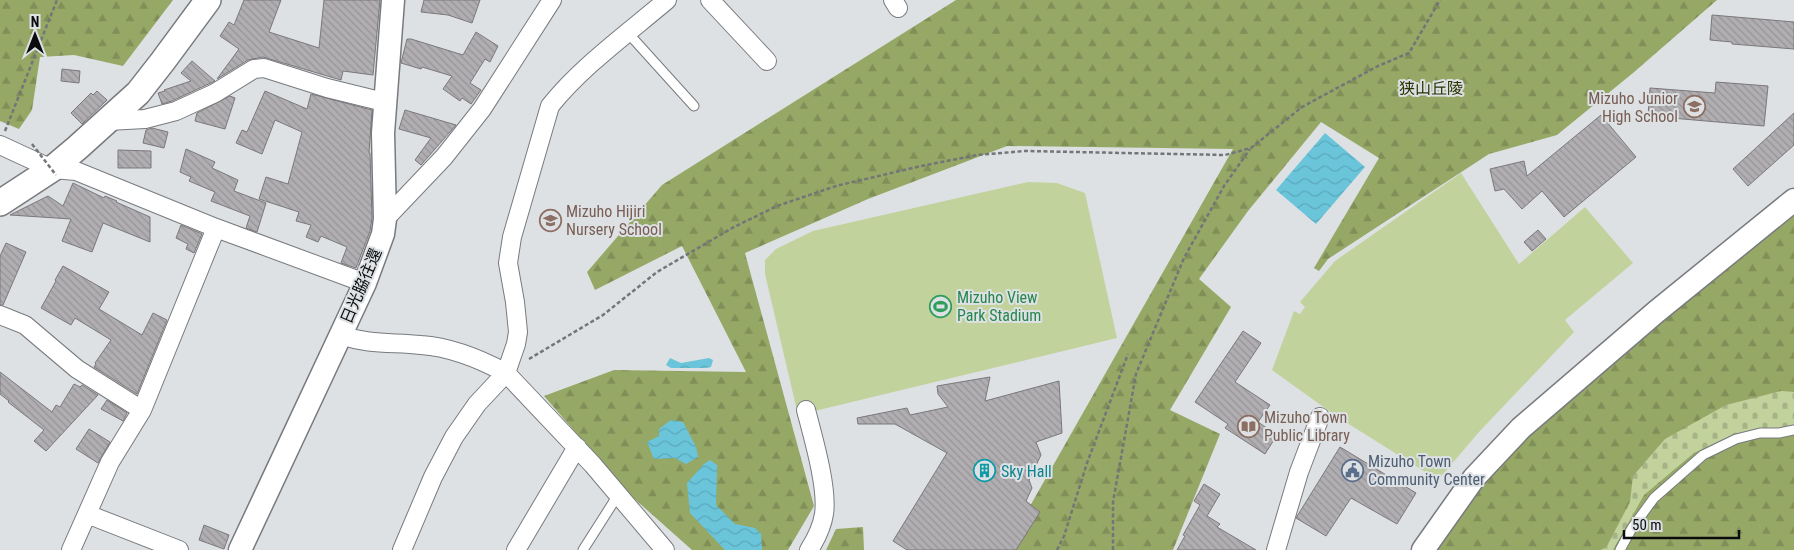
<svg xmlns="http://www.w3.org/2000/svg" width="1794" height="550" font-family="'Roboto Condensed','Noto Sans JP',sans-serif">
<style>
.grass{fill:#c2d29d}
.forest{fill:url(#forest-firs)}
.cemetery{fill:url(#cemetery-stones)}
.water{fill:url(#water-waves)}
.building{fill:url(#building-back-hatch);stroke:#7b787c}
.lines{fill:none;stroke-linecap:round;stroke-linejoin:round}
.service-casing{stroke:#787a7e;stroke-width:11}
.minor-casing{stroke:#787a7e;stroke-width:20}
.tertiary-casing{stroke:#787a7e;stroke-width:25}
.secondary-casing{stroke:#787a7e;stroke-width:28}
.path{stroke:#737577;stroke-width:2.5;stroke-dasharray:4 2.5;stroke-linecap:butt}
.service{stroke:#fff;stroke-width:9}
.minor{stroke:#fff;stroke-width:18}
.tertiary{stroke:#fff;stroke-width:22}
.secondary{stroke:#fff;stroke-width:25}
.path-bridge{stroke:#737577;stroke-width:2.5;stroke-dasharray:4 2.5;stroke-linecap:butt}
.labels{text-anchor:middle;dominant-baseline:central;stroke-width:4;stroke-linejoin:round;paint-order:stroke}
.park-label{font-size:16px;fill:#283300;stroke:#dde1e4}
.education-label{font-size:16px;fill:#785e54;stroke:#dde1e4;text-anchor:start}
.street-label{font-size:16px;fill:#0b0c0d;stroke:#dde1e4}
.leisure-label{font-size:16px;fill:#27864d;stroke:#dde1e4;text-anchor:start}
.service-label{font-size:16px;fill:#4e5e75;stroke:#dde1e4;text-anchor:start}
.culture-label{font-size:16px;fill:#0d838f;stroke:#dde1e4;text-anchor:start}
</style>
<defs>
<pattern id="forest-firs" width="22" height="20" patternUnits="userSpaceOnUse" patternTransform="scale(1.25)"><rect width="22" height="20" fill="#96a866"/><path d="M5 1l3.5 6h-7zM16 11l3.5 6h-7z" fill="#808f57"/></pattern>
<pattern id="cemetery-stones" width="16" height="16" patternUnits="userSpaceOnUse" patternTransform="scale(1.25)"><rect width="16" height="16" fill="#c2d29d"/><path d="M2 7V4a2 2 0 0 1 4 0v3zM10 15v-3a2 2 0 0 1 4 0v3z" fill="#a5b386"/></pattern>
<pattern id="water-waves" width="16" height="10" patternUnits="userSpaceOnUse" patternTransform="scale(1.25)"><rect width="16" height="10" fill="#6ac5db"/><path d="M0 5q4-4 8 0t8 0" fill="none" stroke="#5ba8bb"/></pattern>
<pattern id="building-back-hatch" width="6" height="6" patternUnits="userSpaceOnUse" patternTransform="scale(1.25)"><rect width="6" height="6" fill="#b1aeb1"/><path d="M-1 5l2 2M0 0l6 6M5-1l2 2" fill="none" stroke="#979497"/></pattern>
</defs>
<rect width="100%" height="100%" fill="#dde1e4"/>
<path class="grass" d="M1461,173l58,91 66,-57 48,56 -68,57 9,12 -95,100 -41,48 -102,-64 -64,-46 22,-59 6,3 5,-7 -5,-5 35,-41z
M1028,182l29,1 28,10 32,145 -319,77 -33,-141v-14l11,-11 37,-18z"/>
<path class="forest" d="M0,0h173l-50,66 -49,-11 -34,2 -8,53 -13,19 -19,-8z
M956,0h761l-84,73 -76,62 -68,19 -161,105 -9,12 -5,-3 65,-110 -58,-36 -73,89 -49,68 32,28 -61,103 50,24 -47,116h-168l228,-401 -226,-3 -139,53 -123,54 69,253 -26,44h-96l-63,-56 -85,-98 70,-26 132,2 -64,-126 -87,44 -8,-18 75,-87z
M1794,207v343h-361l50,-65 31,-35 49,-48z
M863,527l1,23h-38l10,-21z"/>
<path class="cemetery" d="M1781,391l13,1v34l-60,8 -40,19 -50,42 -31,55h-12l6,-4 23,-44 3,-26 32,-37 61,-34z"/>
<path class="water" d="M1325,133l40,34 -49,57 -40,-34z
M670,358l11,5 28,-5 4,2 -2,7 -5,1h-35l-5,-3z
M671,420l12,2 13,25 2,10 -12,7 -11,-6 -21,1 -7,-17 12,-6v-7z
M710,460l7,5 -1,40 19,19 20,4 6,6 1,16h-37l-35,-37 -3,-30 17,-19z"/>
<path class="building" d="M244,0h37l-12,32 50,16 5,-48h56l-7,75 -30,-4 -2,9 -78,-23 -15,3 -31,19 22,-30 -19,-13 9,-14 5,3z
M424,0h56l-8,23 -24,-8 -27,-3z
M1712,15l82,7v27l-62,-5v-2l-22,-2z
M476,32l22,14 -8,16 -5,-3 -15,24 11,7 -10,14 -9,-6 -2,3 -17,-12 9,-13 -30,-9 -1,2 -20,-6 6,-24h4l52,16z
M192,61l23,20 -43,20 -10,3 -4,-11 7,-2 -1,-1 27,-9 -10,-8z
M62,69l18,2 -1,12 -18,-2z
M1716,82l52,4 -4,40 -116,-10 2,-28 65,5z
M97,91l10,9 -25,24 -11,-11 20,-20 2,2z
M265,91l42,18 4,-15 61,16 -3,43h1l2,65 -2,13 -14,37 -15,-5 6,-16 -26,-11 -3,6 -12,-5 5,-12 -15,-4 3,-9 -40,-13 7,-22 22,7 14,-52 -27,-12 -13,34 -26,-11 6,-13 5,2z
M230,96l5,2 -10,31 -30,-8 2,-8z
M405,110l51,15 -35,40 -6,-5 16,-22 -32,-9z
M1794,113v32l-46,41 -15,-17z
M1601,115l35,42 -72,60 -22,-26 -20,18 -18,-20 -9,2 -5,-22 34,-8 3,15z
M152,128l16,4 -4,16 -21,-5 3,-13z
M186,149l29,13 -3,6 26,12 -4,11 32,12 -9,29 -11,-4 4,-12 -39,-15 4,-9 -26,-11 2,-4 -11,-5z
M118,150l33,1v17h-33z
M73,183l31,15 1,-2 12,5 -1,1 34,15v25l-47,-19 -11,29 -30,-11 9,-22 -61,-4 38,-19 15,10z
M181,225l21,9 -8,19 -8,-4 2,-5 -12,-6z
M1538,230l8,9 -14,12 -8,-9z
M6,243l20,9 -23,53h-3v-49z
M63,266l46,26 -10,17 43,26 11,-22 14,7 -30,74 -43,-27 2,-3 -1,-1 16,-23 -36,-22 -4,7 -30,-17 15,-27 -1,-1z
M1243,331l18,12 -26,39 35,23 -12,17 19,13 -12,19 -40,-26 3,-4 -33,-22z
M0,372l52,40 4,-7 4,2 14,-23 6,3 2,-2 16,10 -52,56 -12,-10 10,-11 -36,-28 1,-1 -9,-7z
M990,377l-5,24 74,-20 3,52 -26,9 5,13 -12,25 3,8 -6,13 14,11 -24,38h-109l-14,-9 54,-88 -52,-29h-37l-1,-6 50,-10 3,7 38,-8 -10,-13 -1,-8z
M107,400l20,13 -4,8 -22,-12z
M89,429l21,13 -12,21 -22,-14z
M1340,447l76,46 -19,31 -46,-26 -25,38 -30,-18z
M1204,484l16,10 -13,22 13,8 -3,3 39,23h-79l8,-14 -2,-1 17,-30 -6,-4z
M204,525l25,10 -5,14 -25,-9z"/>
<g class="lines">
<defs>
<path id="service" d="M628,33l66,73
M583,550l35,-55
M1620,550l12,-22 22,-30 49,-43 33,-16 24,-6h19l15,-3"/>
<path id="minor" d="M710,0l57,61
M893,0l5,8
M108,121l37,-2 31,-8 39,-18 39,-24 10,-1 63,20 57,14
M0,145l52,24 24,2 140,57 149,55
M385,219l59,-62 38,-48 70,-109
M0,315l25,10 52,44 65,41
M340,335c30,10 51,7 81,10 29,2 59,14 85,28l87,92 72,85
M806,410c7,27 22,78 18,104 -2,13 -8,25 -15,36
M87,514l92,36
M71,550l39,-88 32,-52 74,-182
M402,550l31,-73 21,-40 23,-33 29,-31 10,-29 2,-12 -3,-30 -7,-39 4,-26 38,-131c31,-39 78,-73 117,-106
M516,550l61,-103
M1276,550l23,-78 21,-55"/>
<path id="tertiary" d="M240,550l125,-267 18,-49 2,-15 -2,-86 10,-133
M1423,550l51,-72 47,-50 135,-116 138,-112"/>
<path id="secondary" d="M0,203l52,-34 25,-21 61,-55 25,-32 45,-61"/>
</defs>
<use href="#service" class="service-casing"/>
<use href="#minor" class="minor-casing"/>
<use href="#tertiary" class="tertiary-casing"/>
<use href="#secondary" class="secondary-casing"/>
<path class="path" d="M5,131l52,-131
M529,359l74,-44 54,-43 77,-45 43,-21 59,-20 85,-20 56,-11 48,-4 200,4 26,-7 51,-41 76,-41 31,-13 31,-53
M1057,550l7,-14 23,-73 41,-109
M1113,550v-48l23,-128 48,-116 40,-72 26,-37"/>
<use href="#service" class="service"/>
<use href="#minor" class="minor"/>
<use href="#tertiary" class="tertiary"/>
<use href="#secondary" class="secondary"/>
<path class="path-bridge" d="M32,144l24,31"/>
</g>
<defs>
<symbol id="school-ring" viewBox="-11 -11 22 22"><circle r="9.5" fill="#dde1e4" stroke="#8d6e63" stroke-width="1.5"/><path d="M0-5L7-2L0 1L-7-2ZM-4 1L0 2.5L4 1V4Q0 6-4 4Z" fill="#8d6e63"/></symbol>
<symbol id="stadium-ring" viewBox="-11 -11 22 22"><circle r="9.5" fill="#dde1e4" stroke="#2e9e5b" stroke-width="1.5"/><path d="M0-5a6.5 5 0 1 0 0 10a6.5 5 0 1 0 0-10ZM-3.5-1.8h7v3.6h-7Z" fill="#2e9e5b"/></symbol>
<symbol id="library-ring" viewBox="-11 -11 22 22"><circle r="9.5" fill="#dde1e4" stroke="#8d6e63" stroke-width="1.5"/><path d="M-6-4Q-3-5.5-.7-3.5V5Q-3 3-6 4ZM6-4Q3-5.5 .7-3.5V5Q3 3 6 4Z" fill="#8d6e63"/></symbol>
<symbol id="civic-ring" viewBox="-11 -11 22 22"><circle r="9.5" fill="#dde1e4" stroke="#5c6f8a" stroke-width="1.5"/><path d="M-.6-6.5H3V-4.5H.6V-3L4-1V1h2V6H-6V1h2V-1L-.6-3ZM-1.2 2.5V6h2.4V2.5Z" fill="#5c6f8a"/></symbol>
<symbol id="building-ring" viewBox="-11 -11 22 22"><circle r="9.5" fill="#dde1e4" stroke="#0f9aa8" stroke-width="1.5"/><path d="M-4-6H4V6H1V3H-1V6H-4ZM-2.5-4.3h1.7v1.8h-1.7ZM.8-4.3h1.7v1.8H.8ZM-2.5-1h1.7V.8h-1.7ZM.8-1h1.7V.8H.8Z" fill="#0f9aa8"/></symbol>
</defs>
<g fill-rule="evenodd">
<use href="#school-ring" x="1682" y="94" width="25" height="25"/>
<use href="#school-ring" x="538" y="208" width="25" height="25"/>
<use href="#stadium-ring" x="928" y="294" width="25" height="25"/>
<use href="#library-ring" x="1236" y="414" width="25" height="25"/>
<use href="#civic-ring" x="1340" y="458" width="25" height="25"/>
<use href="#building-ring" x="972" y="458" width="25" height="25"/>
</g>
<g class="labels">
<g class="park-label">
<text x="1431" y="88">狭山丘陵</text>
</g>
<g class="education-label">
<text x="1678" y="98" text-anchor="end">Mizuho Junior<tspan x="1678" dy="18">High School</tspan></text>
<text x="566" y="211">Mizuho Hijiri<tspan x="566" dy="18">Nursery School</tspan></text>
<text x="1264" y="417">Mizuho Town<tspan x="1264" dy="18">Public Library</tspan></text>
</g>
<g class="street-label">
<text transform="translate(361 286) rotate(-67)">日光脇往還</text>
</g>
<g class="leisure-label">
<text x="957" y="297">Mizuho View<tspan x="957" dy="18">Park Stadium</tspan></text>
</g>
<g class="service-label">
<text x="1368" y="461">Mizuho Town<tspan x="1368" dy="18">Community Center</tspan></text>
</g>
<g class="culture-label">
<text x="1001" y="471">Sky Hall</text>
</g>
</g>
<g transform="translate(35 35)" stroke="#dde1e4" stroke-width="4" paint-order="stroke">
<path d="M0-4L9 19L0 12L-9 19Z" fill="#0b0c0d"/>
<text y="-8" font-size="14" font-weight="bold" text-anchor="middle" fill="#0b0c0d">N</text>
</g>
<path d="M1624 530v8h115v-8" fill="none" stroke="#0b0c0d" stroke-width="2.5"/>
<text x="1632" y="530" font-size="15" fill="#0b0c0d" stroke="#dde1e4" stroke-width="4" paint-order="stroke">50 m</text>
</svg>
